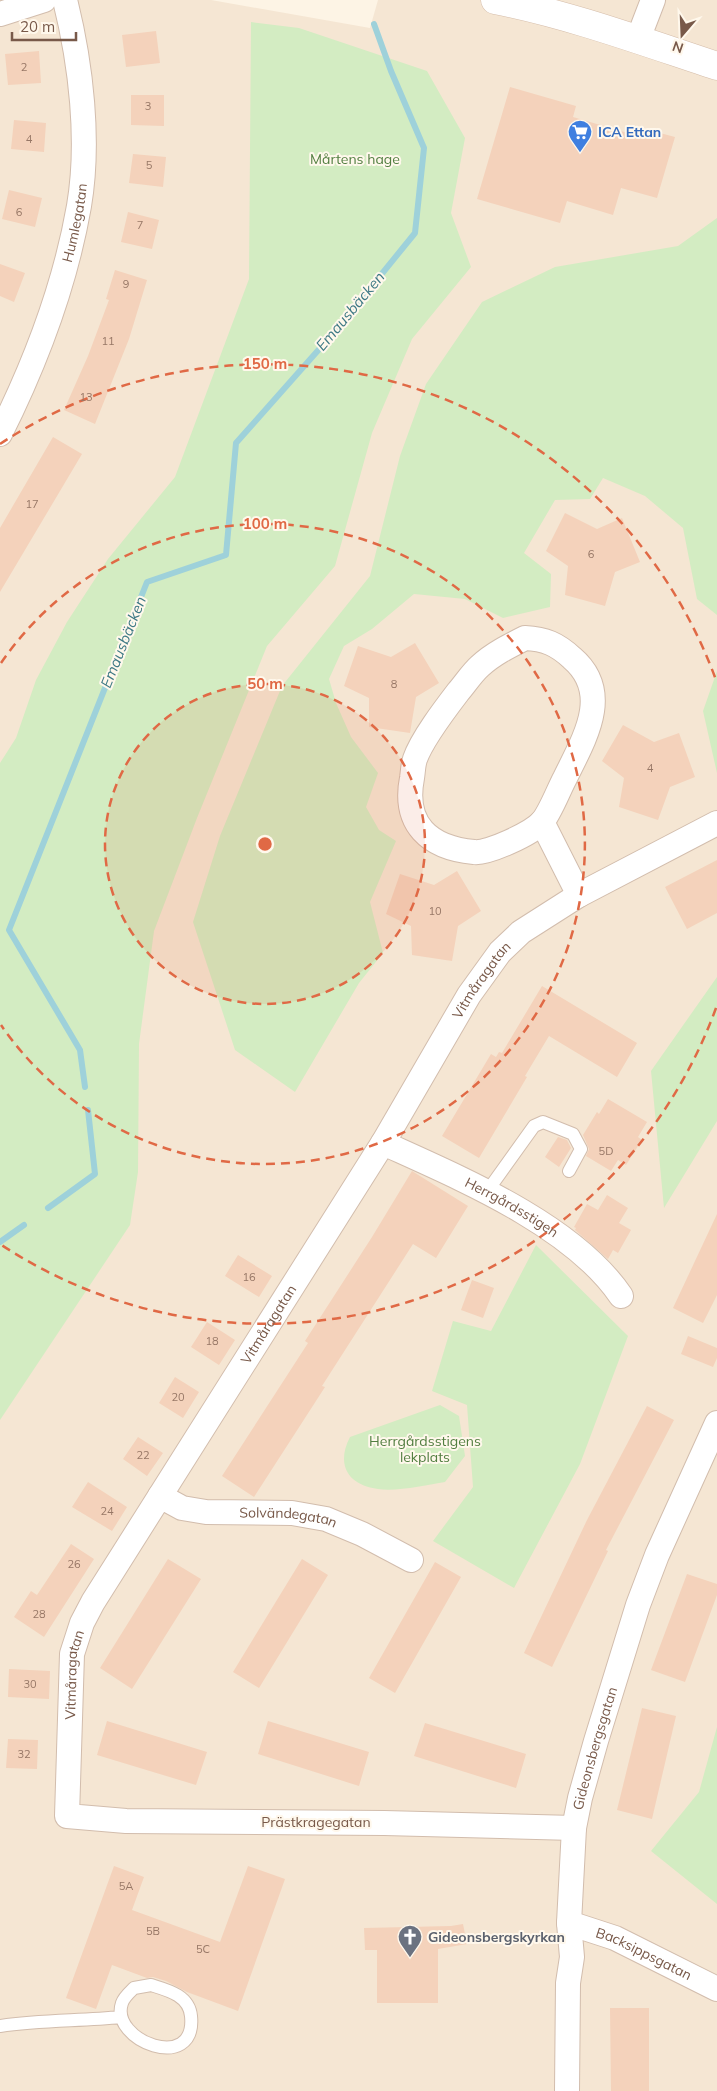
<svg xmlns="http://www.w3.org/2000/svg" width="717" height="2091" font-family="Mulish,sans-serif">
<style>
.residential{fill:#f5e6d3}
.green{fill:#d3ecc2}
.lines{fill:none;stroke-linecap:round;stroke-linejoin:round}
.stream{stroke:#9ed1da;stroke-width:6}
.building{fill:#f4d2bb}
.lane-casing{stroke:#d2bdad;stroke-width:14}
.street-casing{stroke:#d2bdad;stroke-width:26}
.secondary-casing{stroke:#d5bdaa;stroke-width:29}
.lane{stroke:#fff;stroke-width:12}
.street{stroke:#fff;stroke-width:24}
.secondary{stroke:#fff;stroke-width:28}
.ring{fill:none;stroke:#e06945;stroke-width:2.5;stroke-dasharray:9 6}
.labels{text-anchor:middle;dominant-baseline:central;stroke-width:4;stroke-linejoin:round;paint-order:stroke}
.number-label{font-size:11px;fill:#977766}
.shop-label{font-size:14px;font-weight:bold;fill:#366cbe;stroke:#fff8ec;text-anchor:start}
.park-label{font-size:14px;fill:#527e40;stroke:#fff8ec}
.street-label{font-size:14px;fill:#785949;stroke:#fff8ec}
.worship-label{font-size:14px;font-weight:bold;fill:#5b616d;stroke:#fff8ec;text-anchor:start}
.water-label{font-size:15px;font-style:italic;fill:#3e7985;stroke:#fff8ec}
.centre{fill:#e06945;stroke:#fff8ec;stroke-width:2.5}
.ring-label{font-size:15px;text-anchor:middle;font-weight:bold;fill:#e06945;stroke:#fff8ec;stroke-width:4;stroke-linejoin:round;paint-order:stroke}
</style>
<rect width="100%" height="100%" fill="#fdf4e5"/>
<path class="residential" d="M0,0h211l159,28 8,-28h339v2091h-717z"/>
<path class="green" d="M251,22l48,6 128,43 38,67 -14,75 20,54 -59,72 -40,94 -37,133 -68,80 -70,172 -43,113 -15,113 -1,128 -8,53 -130,195v-657l16,-25 20,-58 31,-58 41,-63 67,-82 74,-198z
M717,218v397l-20,-16 -14,-71 -38,-32 -42,-18 -13,21 -35,1 -31,53 27,21 -1,33 -47,11 -38,-19 -51,-5 -42,35 -28,17 -15,33 7,24 15,34 27,36 -12,34 13,23 17,11 -26,61 13,51 -24,30 -64,109 -60,-42 -42,-128 27,-86 62,-150 88,-110 30,-120 26,-72 56,-82 73,-35 123,-21z
M717,671v102l-14,-62z
M717,977v144l-53,87 -13,-137z
M536,1245l92,91 -48,128 -66,124 -81,-47 40,-54 -6,-82 -35,-14 21,-70 38,10z
M440,1405l19,11 6,40 -20,26c-18,3 -49,10 -67,7 -31,-4 -42,-25 -28,-52z
M717,1727v177l-66,-53 48,-59z"/>
<g class="lines">
<path class="stream" d="M85,1087l-5,-37 -71,-120 138,-348 79,-27 10,-112 101,-114 78,-96 9,-85 -33,-77 -17,-47
M48,1208l47,-34 -7,-64
M0,1242l24,-17"/>
</g>
<path class="building" d="M156,31l4,32 -34,4 -4,-32z
M39,51l2,32 -33,2 -3,-31z
M510,87l66,19 -3,11 58,17 3,-8 41,11 -18,61 -36,-10 -8,27 -46,-14 -7,22 -83,-24z
M131,95h33v31l-33,-1z
M14,120l32,3 -2,29 -33,-3z
M133,154l33,3 -3,30 -34,-4z
M9,190l33,8 -7,29 -33,-8z
M128,212l31,8 -7,29 -31,-7z
M0,264l25,9 -11,29 -14,-6z
M115,270l32,10 -18,59 -34,85 -31,-14 24,-54 21,-56 -3,-1z
M53,437l29,17 -82,138v-64z
M565,513l32,16 25,-11 18,44 -25,10 -10,34 -40,-11 3,-29 -22,-15z
M415,643l24,40 -23,14 -6,36 -41,-6v-29l-25,-12 14,-40 33,11z
M623,725l31,17 25,-9 16,44 -25,10 -12,33 -39,-13 5,-29 -22,-17z
M717,860v53l-30,16 -22,-42z
M457,871l24,40 -23,15 -6,35 -40,-6 -1,-29 -25,-12 14,-40 34,11z
M542,986l95,57 -20,34 -68,-41 -24,40 2,1 -48,81 -37,-22 49,-82 5,3 3,-5 3,1z
M608,1099l39,23 -9,15 4,3 -16,25 -8,-5 -7,11 -25,-15 3,-7 -6,-14 14,-23 2,2z
M558,1137l9,3 4,8 -12,19 -14,-10z
M412,1171l56,35 -32,52 -23,-14 -91,142 3,1 -71,110 -32,-21 86,-133 -3,-2 67,-104z
M607,1195l21,13 -9,15 12,7 -13,23 -5,-3 -5,9 -33,-29 1,-2 -2,-1 13,-23 11,6z
M717,1214v81l-14,28 -30,-15z
M238,1255l34,21 -13,21 -34,-21z
M472,1280l22,8 -11,30 -22,-8z
M207,1322l28,18 -16,25 -28,-18z
M688,1336l29,12v10l-4,9 -32,-13z
M175,1377l24,15 -16,26 -24,-15z
M647,1406l27,14 -68,130 2,1 -56,116 -28,-14 63,-133z
M138,1437l25,16 -16,23 -24,-17z
M88,1482l39,25 -15,24 -40,-24z
M71,1544l23,15 -50,78 -30,-20 17,-26 6,4z
M168,1559l33,20 -69,110 -32,-21z
M302,1559l26,16 -69,113 -26,-16z
M435,1562l26,15 -66,116 -26,-15z
M687,1574l30,10v11l-32,87 -34,-12z
M9,1669l41,2 -1,28 -41,-2z
M642,1708l34,8 -24,103 -35,-9z
M107,1721l100,31 -11,33 -99,-30z
M268,1721l101,31 -10,34 -101,-32z
M425,1723l101,31 -10,34 -102,-32z
M8,1739l30,1 -1,29 -31,-1z
M114,1866l30,11 -12,33 88,32 28,-76 37,13 -47,132 -51,-19 -21,-11 -13,-4 -6,1 -35,-13 -16,44 -30,-11z
M463,1924l4,20 -29,5v54h-61v-53h-12l-1,-22 87,-2z
M610,2008h39v83h-38z"/>
<g class="lines">
<defs>
<path id="lane" d="M486,1193l48,-67 9,-4 30,12 8,15 -12,22
M151,1985c16,5 38,10 40,31 6,58 -82,25 -69,-13 2,-6 8,-11 12,-15z
M0,2026c40,-6 80,-5 121,-9"/>
<g id="street">
<path d="M0,14l44,-14"/>
<path d="M638,39l15,-39"/>
<path id="s1" d="M0,434c36,-72 65,-148 79,-228 11,-65 2,-142 -14,-206"/>
<path d="M525,638c20,1 32,6 47,20 41,35 12,81 -7,120 -6,11 -15,35 -23,44 -10,11 -54,32 -68,30 -45,-4 -71,-28 -62,-74 1,-6 1,-13 3,-19 7,-20 30,-50 43,-67 7,-8 14,-19 22,-26 13,-12 29,-20 45,-28z"/>
<path d="M542,822l37,73"/>
<path id="s2" d="M383,1143c77,35 190,82 238,153"/>
<path id="s3" d="M160,1496l22,12 24,4 86,1 34,6 36,15 49,26"/>
<path id="s4" d="M574,1828l-190,-5 -258,-2 -59,-5 5,-162 10,-31 11,-21 290,-459 86,-148 31,-43 21,-20 58,-37 138,-72"/>
<path id="s5" d="M569,1923l46,15 102,51"/>
<path id="s6" d="M567,2091l1,-108 4,-26 -3,-34 5,-95 6,-30 16,-57 42,-136 19,-50 60,-132"/>
</g>
<path id="secondary" d="M495,0c76,15 149,42 222,66"/>
</defs>
<use href="#lane" class="lane-casing"/>
<use href="#street" class="street-casing"/>
<use href="#secondary" class="secondary-casing"/>
<use href="#lane" class="lane"/>
<use href="#street" class="street"/>
<use href="#secondary" class="secondary"/>
</g>
<circle cx="265" cy="844" r="160" fill="#e06945" fill-opacity=".12"/>
<g class="ring">
<circle cx="265" cy="844" r="160"/>
<path d="M1 663A320 320 0 1 1 1 1025"/>
<path d="M716 1008A480 480 0 0 1 0 1244M0 444A480 480 0 0 1 716 680"/>
</g>
<defs>
<symbol id="supermarket-pin" viewBox="-11 -11 22 30"><path d="M0 17L-7.5 6A9.5 9.5 0 1 1 7.5 6Z" fill="#3f7fe0" stroke="#fff8ec"/><path d="M-6-5.5h2.5l.6 2H6L4.5 2H-2.5L-4.4-4H-6ZM-1.5 3.2a1.3 1.3 0 1 0 .1 0ZM3 3.2a1.3 1.3 0 1 0 .1 0Z" fill="#fff"/></symbol>
<symbol id="church-pin" viewBox="-11 -11 22 30"><path d="M0 17L-7.5 6A9.5 9.5 0 1 1 7.5 6Z" fill="#6b7280" stroke="#fff8ec"/><path d="M-1.2-6h2.4v3.5h3.3v2.4h-3.3V6h-2.4V-.1h-3.3v-2.4h3.3Z" fill="#fff"/></symbol>
</defs>
<g fill-rule="evenodd">
<use href="#supermarket-pin" x="566" y="118" width="28" height="38"/>
<use href="#church-pin" x="396" y="1923" width="28" height="38"/>
</g>
<g class="labels">
<g class="number-label">
<text x="24" y="67">2</text>
<text x="148" y="106">3</text>
<text x="29" y="139">4</text>
<text x="149" y="165">5</text>
<text x="19" y="212">6</text>
<text x="140" y="225">7</text>
<text x="126" y="284">9</text>
<text x="108" y="341">11</text>
<text x="86" y="397">13</text>
<text x="32" y="504">17</text>
<text x="591" y="554">6</text>
<text x="394" y="684">8</text>
<text x="650" y="768">4</text>
<text x="435" y="911">10</text>
<text x="606" y="1151">5D</text>
<text x="249" y="1277">16</text>
<text x="212" y="1341">18</text>
<text x="178" y="1397">20</text>
<text x="143" y="1455">22</text>
<text x="107" y="1511">24</text>
<text x="74" y="1564">26</text>
<text x="39" y="1614">28</text>
<text x="30" y="1684">30</text>
<text x="24" y="1754">32</text>
<text x="126" y="1886">5A</text>
<text x="153" y="1931">5B</text>
<text x="203" y="1949">5C</text>
</g>
<g class="shop-label">
<text x="598" y="132">ICA Ettan</text>
</g>
<g class="park-label">
<text x="355" y="159">Mårtens hage</text>
<text x="425" y="1441">Herrgårdsstigens<tspan x="425" dy="16">lekplats</tspan></text>
</g>
<g class="street-label">
<text stroke="none"><textPath href="#s1" startOffset="225">Humlegatan</textPath></text>
<text stroke="none"><textPath href="#s4" startOffset="1459">Vitmåragatan</textPath></text>
<text stroke="none"><textPath href="#s2" startOffset="144">Herrgårdsstigen</textPath></text>
<text stroke="none"><textPath href="#s4" startOffset="1054">Vitmåragatan</textPath></text>
<text stroke="none"><textPath href="#s3" startOffset="132">Solvändegatan</textPath></text>
<text stroke="none"><textPath href="#s4" startOffset="649">Vitmåragatan</textPath></text>
<text stroke="none"><textPath href="#s6" startOffset="346">Gideonsbergsgatan</textPath></text>
<text x="316" y="1822">Prästkragegatan</text>
<text stroke="none"><textPath href="#s5" startOffset="81">Backsippsgatan</textPath></text>
</g>
<g class="worship-label">
<text x="428" y="1937">Gideonsbergskyrkan</text>
</g>
<g class="water-label">
<text transform="translate(350 311) rotate(-50)">Emausbäcken</text>
<text transform="translate(123 642) rotate(-68)">Emausbäcken</text>
</g>
</g>
<circle cx="265" cy="844" r="8" class="centre"/>
<g class="ring-label">
<text x="265" y="369">150 m</text>
<text x="265" y="529">100 m</text>
<text x="265" y="689">50 m</text>
</g>
<g transform="translate(682 35) rotate(199)" stroke="#fff8ec" stroke-width="4" paint-order="stroke">
<path d="M0-4L9 19L0 12L-9 19Z" fill="#785949"/>
<text y="-8" font-size="14" font-weight="bold" text-anchor="middle" fill="#785949">N</text>
</g>
<path d="M12 32v8h64v-8" fill="none" stroke="#785949" stroke-width="2.5"/>
<text x="20" y="32" font-size="15" fill="#785949" stroke="#fff8ec" stroke-width="4" paint-order="stroke">20 m</text>
</svg>
